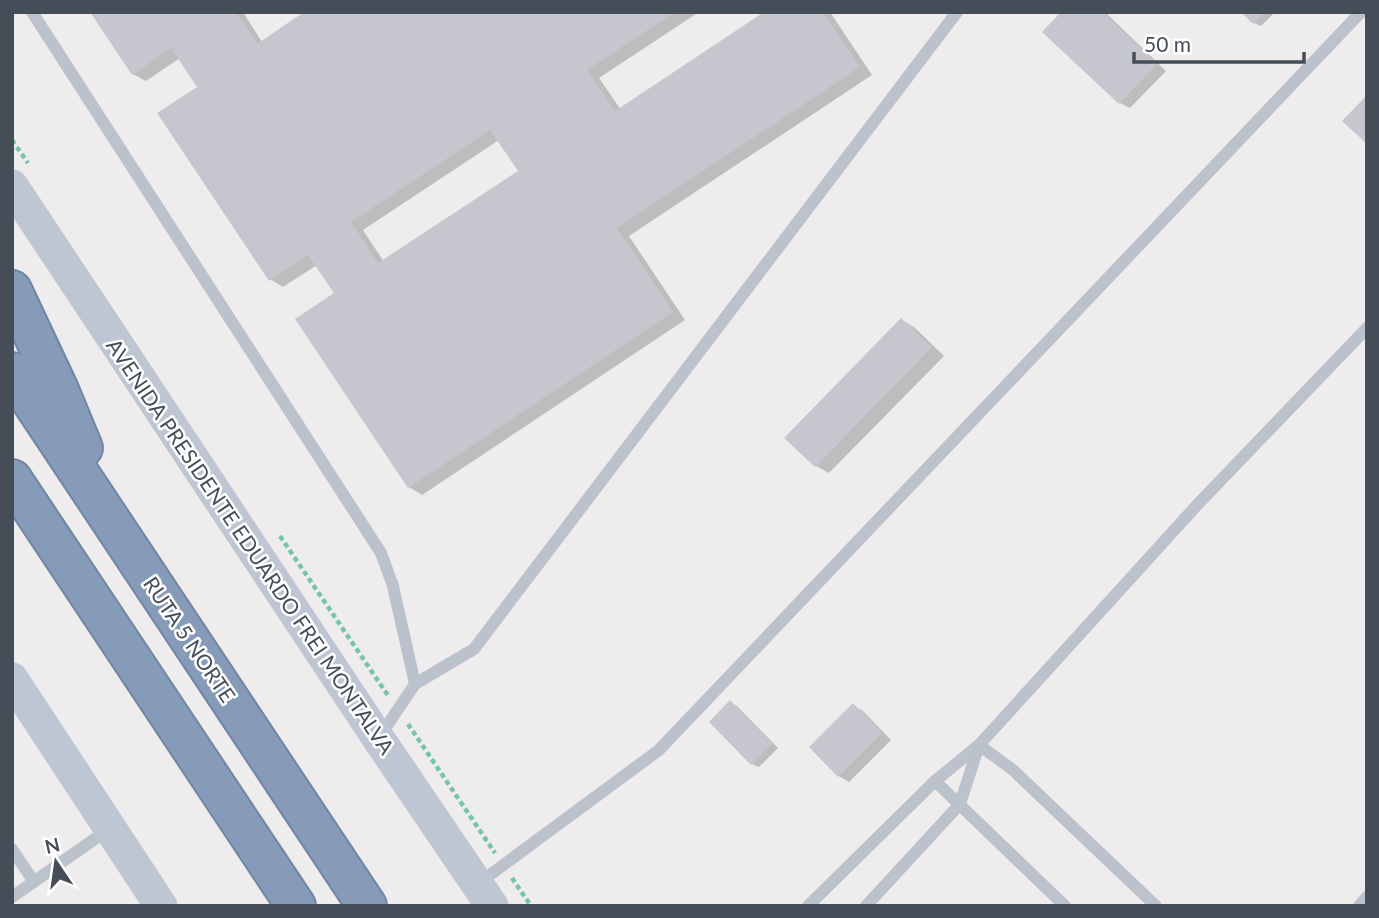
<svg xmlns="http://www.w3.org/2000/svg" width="1379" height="918" font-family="Lato,sans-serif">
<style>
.shadow{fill:#0003;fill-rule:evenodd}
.building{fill:#c6c7ce;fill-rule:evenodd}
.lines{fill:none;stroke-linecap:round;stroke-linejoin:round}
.highway-casing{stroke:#7186a4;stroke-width:42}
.path{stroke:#76c6a4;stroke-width:4.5;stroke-dasharray:5 3.5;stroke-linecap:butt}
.lane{stroke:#bbc2cb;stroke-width:12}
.secondary{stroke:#bdc6d2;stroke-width:33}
.highway{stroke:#869bb8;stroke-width:38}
.labels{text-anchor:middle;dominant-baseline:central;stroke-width:5;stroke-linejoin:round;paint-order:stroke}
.street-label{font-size:21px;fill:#454e58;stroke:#fff}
</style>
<rect width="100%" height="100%" fill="#eeecec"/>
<path class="shadow" d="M92,12h151l19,30 45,-30h392l-100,66 22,32 146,-98h63l42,63 -243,161 56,84 -263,175 -13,-8 -73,-193 -19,-29 -34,22 -13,-8 -71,-192 -19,-29 -34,23 -13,-7zM499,140l21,31 -136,91 -21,-32z
M1063,12h42l61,59 -36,37 -10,-5z
M1244,12h31l-14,14 -7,-3z
M902,320l13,8 29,28 -115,117 -13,-7z
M731,703l6,3 41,42 -19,19 -7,-3z
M853,706l10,5 28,29 -42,42 -10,-6z"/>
<path class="building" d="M90,12h146l21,32 47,-32h371l-88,58 28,41 149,-99h59l37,55 -243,161 56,84 -265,176 -113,-169 39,-26 -26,-38 -39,26 -112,-168 40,-26 -26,-39 -39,27zM490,130l28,41 -140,92 -27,-41z
M1061,12h42l54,52 -38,40 -77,-72z
M1241,12h24l-12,12z
M1367,95v49l-25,-23z
M901,318l31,29 -117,120 -31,-29z
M730,700l43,43 -22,22 -42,-43z
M853,703l29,30 -44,44 -29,-30z"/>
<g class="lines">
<defs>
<path id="highway" d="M12,290l47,100 24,58
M12,372l355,534
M12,479l284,427"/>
</defs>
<use href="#highway" class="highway-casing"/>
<path class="path" d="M12,140l16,23
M280,536l109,161
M408,724l87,129
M512,878l19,28"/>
<path class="lane" d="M32,12l349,541 12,33 22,98
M380,736l35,-52 59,-35 483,-637
M979,745l34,25 143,136
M935,781l130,125
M12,849l22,33
M479,883l180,-133 702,-738
M12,897l97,-68
M808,906l127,-125 44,-36 219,-241 169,-176
M866,906l94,-102 19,-59
M1359,906l8,-9"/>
<path class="secondary" d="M12,186l366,552 114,168
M12,679l149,227"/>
<use href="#highway" class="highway"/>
</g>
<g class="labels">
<g class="street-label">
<text transform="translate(251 546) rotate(56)">AVENIDA PRESIDENTE EDUARDO FREI MONTALVA</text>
<text transform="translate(190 639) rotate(56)">RUTA 5 NORTE</text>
</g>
</g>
<rect width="1379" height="918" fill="none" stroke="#454e58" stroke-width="28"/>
<g transform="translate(56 862) rotate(347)" stroke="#ffffff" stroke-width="5" paint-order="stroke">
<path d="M0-5L12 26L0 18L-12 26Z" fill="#454e58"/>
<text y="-10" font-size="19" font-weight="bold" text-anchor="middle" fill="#454e58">N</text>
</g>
<path d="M1134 52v10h170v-10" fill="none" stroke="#454e58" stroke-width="3.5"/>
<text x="1144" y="52" font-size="21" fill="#454e58" stroke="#ffffff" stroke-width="5" paint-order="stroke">50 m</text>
</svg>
